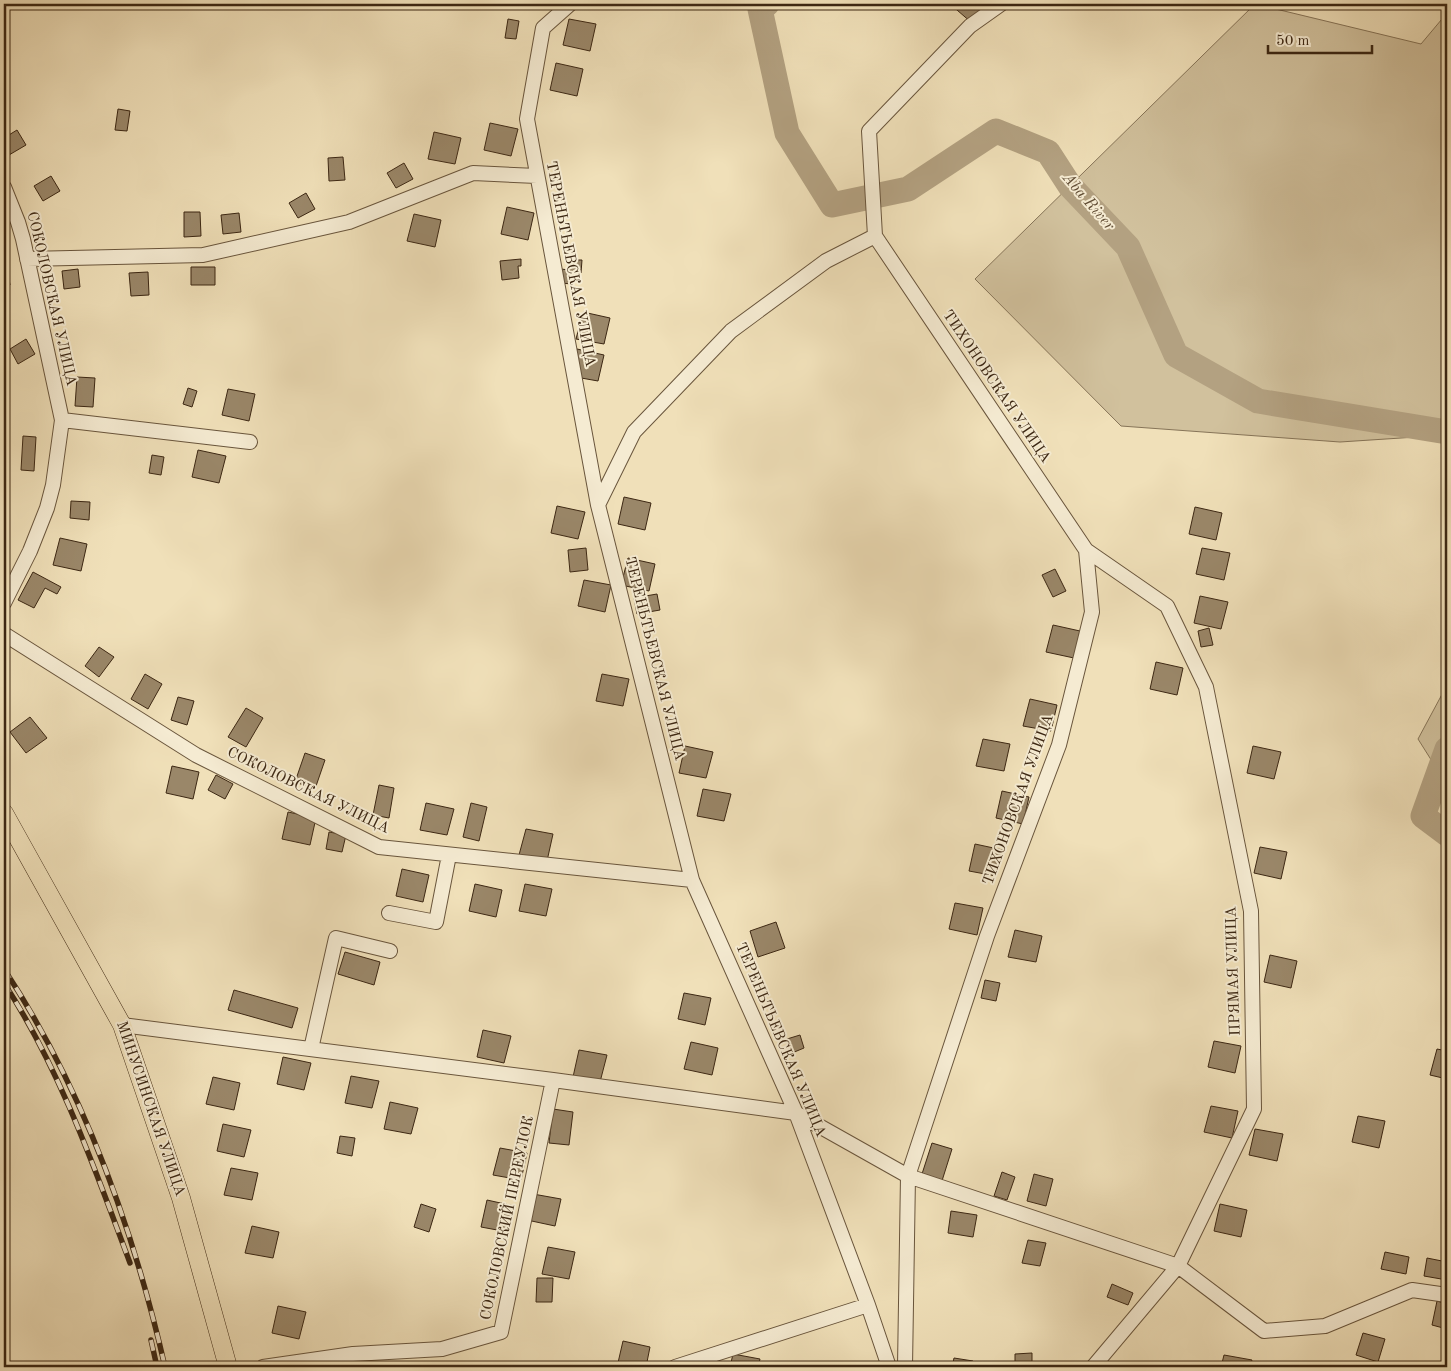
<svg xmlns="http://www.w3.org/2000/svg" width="1451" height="1371" font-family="'Old Standard TT',serif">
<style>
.green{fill:#d1c19d;stroke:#867458}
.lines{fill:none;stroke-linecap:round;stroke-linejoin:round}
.river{stroke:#b3a181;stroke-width:25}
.building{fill:#9a8769;stroke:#3c2713}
.minor-casing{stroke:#69553c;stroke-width:16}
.major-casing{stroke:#3c2713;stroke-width:19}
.minor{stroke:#f5ebd2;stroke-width:14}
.major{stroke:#f0e0b9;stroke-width:18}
.rail-casing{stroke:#3c2713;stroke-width:5.5}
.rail{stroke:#f5ebd2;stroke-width:4;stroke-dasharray:11;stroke-linecap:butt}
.labels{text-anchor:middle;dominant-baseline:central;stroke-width:4;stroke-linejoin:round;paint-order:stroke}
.street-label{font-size:15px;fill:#3c2713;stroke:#f5ebd2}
.water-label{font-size:16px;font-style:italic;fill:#604c34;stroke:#f5ebd2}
</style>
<rect width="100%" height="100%" fill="#f0e0b9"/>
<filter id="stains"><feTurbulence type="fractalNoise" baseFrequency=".004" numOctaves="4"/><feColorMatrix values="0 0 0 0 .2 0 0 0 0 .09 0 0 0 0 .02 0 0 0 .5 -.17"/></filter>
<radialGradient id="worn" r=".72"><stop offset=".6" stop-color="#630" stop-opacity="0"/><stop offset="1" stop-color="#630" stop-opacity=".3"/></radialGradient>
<path class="green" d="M1255,4l166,40 26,-31v422l-107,7 -219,-16 -146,-147z
M1447,685v100l-29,-46z"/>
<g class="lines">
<path class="river" d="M767,4l-7,5 27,124 45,72 76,-16 88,-58 52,21 22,34 58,61 48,108 82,46 189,31
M1447,749l-24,67 24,18"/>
</g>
<path class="building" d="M950,4h38l-16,19z
M508,19l11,2 -3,18 -11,-1z
M569,19l27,5 -6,27 -27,-6z
M556,63l27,6 -6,27 -27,-6z
M118,109l12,2 -3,20 -12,-1z
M490,123l28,6 -7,27 -27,-6z
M17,130l9,15 -17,10 -5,-10v-7z
M434,132l27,6 -6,26 -27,-5z
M343,157l2,23 -16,1 -1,-23z
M404,163l9,16 -17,9 -9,-15z
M51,176l9,15 -17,10 -9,-15z
M306,193l9,16 -17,9 -9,-15z
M507,207l27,6 -6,27 -27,-6z
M184,212h16l1,24 -17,1z
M239,213l2,19 -18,2 -2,-19z
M414,214l27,6 -6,27 -28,-6z
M4,250l6,35 -6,1z
M521,259v7h-3l1,12 -17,2 -2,-19z
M569,260h13l-1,13h-8l-1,11 -12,-1 1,-14 8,1z
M191,267h24v18h-24z
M78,269l2,18 -16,2 -2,-18z
M148,272l1,23 -18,1 -2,-23z
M583,312l27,6 -6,26 -28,-5z
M26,339l9,15 -17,10 -8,-15z
M577,349l27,6 -6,26 -28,-5z
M77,377l18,1 -2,29 -18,-1z
M188,388l9,3 -5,16 -9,-3z
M228,389l27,5 -6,27 -27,-6z
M23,436l13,1 -2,34 -13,-1z
M198,450l28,6 -7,27 -27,-6z
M152,455l12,2 -3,18 -12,-2z
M624,497l27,6 -6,27 -27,-6z
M71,501l19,1 -1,18 -19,-2z
M557,506l28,6 -7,27 -27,-6z
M1195,507l27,6 -6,27 -27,-6z
M60,538l27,6 -6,27 -28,-6z
M586,548l2,22 -18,2 -2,-22z
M1202,548l28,5 -6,27 -28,-6z
M628,558l27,6 -6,27 -28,-6z
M1055,569l11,22 -13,6 -11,-22z
M33,572l28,15 -4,7 -12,-6 -11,20 -16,-8z
M584,580l27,5 -6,27 -27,-6z
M657,594l3,16 -23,4 -3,-16z
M1200,596l28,6 -7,27 -27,-6z
M1053,625l27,6 -6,27 -28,-6z
M1209,628l4,17 -12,2 -3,-16z
M99,647l15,10 -15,20 -14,-11z
M1156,662l27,6 -6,27 -27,-6z
M145,674l17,10 -14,25 -17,-10z
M602,674l27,5 -6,27 -27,-5z
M178,697l16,4 -7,24 -16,-5z
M1030,699l27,6 -6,26 -28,-5z
M246,708l17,10 -17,29 -18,-10z
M30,717l17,21 -21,15 -16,-21z
M983,739l27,5 -6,27 -28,-5z
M685,746l28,6 -7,26 -27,-5z
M1253,746l28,6 -7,27 -27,-6z
M305,753l20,7 -10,29 -20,-7z
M172,766l27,6 -6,27 -27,-6z
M216,775l17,9 -8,15 -17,-9z
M379,785l15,3 -5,30 -16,-3z
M703,789l28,5 -7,27 -27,-5z
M1002,791l27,6 -6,27 -27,-6z
M426,803l28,6 -7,26 -27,-5z
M471,803l16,4 -8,34 -16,-4z
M288,812l28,6 -6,27 -28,-6z
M526,829l27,5 -6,27 -28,-6z
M329,832l17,3 -4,17 -16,-3z
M975,844l28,6 -7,26 -27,-5z
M1260,847l27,5 -6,27 -27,-6z
M402,869l27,6 -6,27 -27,-6z
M475,884l27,6 -6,27 -27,-6z
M525,884l27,5 -6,27 -27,-5z
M955,903l28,5 -6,27 -28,-6z
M776,922l9,26 -27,9 -8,-26z
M1015,930l27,6 -6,26 -28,-5z
M345,952l35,10 -6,23 -36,-11z
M1270,955l27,6 -6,27 -27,-6z
M985,980l15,3 -4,18 -15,-3z
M234,990l64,18 -6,20 -64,-18z
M684,993l27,5 -6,27 -27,-6z
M483,1030l28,6 -7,27 -27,-6z
M800,1035l4,13 -12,5 -5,-14z
M1214,1041l27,5 -6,27 -27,-6z
M691,1042l27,6 -6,27 -28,-6z
M1437,1049l10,2v28l-17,-4z
M579,1050l28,5 -7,27 -27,-5z
M283,1057l28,6 -7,27 -27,-6z
M351,1076l28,5 -7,27 -27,-5z
M213,1077l27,6 -6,27 -28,-6z
M390,1102l28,6 -7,26 -27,-5z
M1211,1106l27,5 -6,27 -28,-6z
M553,1109l20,3 -4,33 -20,-2z
M1358,1116l27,5 -6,27 -27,-6z
M223,1124l28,6 -7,27 -27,-6z
M1255,1129l28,5 -6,27 -28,-6z
M340,1136l15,2 -3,18 -15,-3z
M932,1143l20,6 -11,35 -20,-7z
M500,1148l27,5 -6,27 -28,-5z
M231,1168l27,5 -6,27 -28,-5z
M1002,1172l13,5 -8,23 -13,-4z
M1034,1174l19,5 -7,27 -19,-5z
M533,1194l28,5 -6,27 -28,-6z
M487,1200l27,6 -6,26 -27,-5z
M421,1204l15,5 -7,23 -15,-5z
M1220,1204l27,6 -6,27 -27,-6z
M951,1211l26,4 -4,22 -25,-4z
M252,1226l27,6 -6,26 -28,-5z
M1028,1240l18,3 -6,23 -18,-3z
M548,1247l27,5 -6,27 -27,-5z
M1385,1252l24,5 -3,17 -25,-5z
M1427,1258l20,4v18l-23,-4z
M537,1278h16l-1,24h-16z
M1112,1284l21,9 -5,12 -21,-8z
M1437,1301l10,3v25l-15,-4z
M278,1306l28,6 -7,27 -27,-6z
M1363,1333l22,6 -7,23 -22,-7z
M623,1341l27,6 -4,20h-29z
M1032,1353v14h-17v-13z
M733,1354l27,5 -2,8h-28z
M1224,1355l28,5 -2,7h-29z
M954,1358l19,3 -1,6h-20z
M548,1362l24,5h-25z"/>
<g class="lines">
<defs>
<path id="minor" d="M570,4l-27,24 -16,91 71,386 94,375 104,233 72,192 21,62
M4,187l14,35 5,17 39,181 -9,65 -6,23 -17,43 -26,52
M875,236l211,314 6,62 -33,133 -72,191 -79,240 -3,191
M27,259l176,-4 146,-33 124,-49 64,3
M62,420l188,22
M598,505l36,-73 97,-101 95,-70 49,-25 -6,-105 101,-105 31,-22
M1086,550l81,56 39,81 45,224 3,198 -76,157 -85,101
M4,634l192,121 183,92 313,33
M389,913l47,9 13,-67
M122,1025l431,55 243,33 112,63 270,90 86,65 61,-5 87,-36 35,5
M311,1049l25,-111 54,13
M263,1367l90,-13 89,-5 59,-17 52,-252
M675,1367l193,-62"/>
<path id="major" d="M4,813l118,212 59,173 47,169"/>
</defs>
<use href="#minor" class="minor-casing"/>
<use href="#major" class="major-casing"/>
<use href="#minor" class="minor"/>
<use href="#major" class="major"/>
<defs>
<path id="rail" d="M4,969c79,120 129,258 161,398
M4,983c56,86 90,184 126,280
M151,1340l6,27"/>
</defs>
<use href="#rail" class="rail-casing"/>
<use href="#rail" class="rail"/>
</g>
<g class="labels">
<g class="street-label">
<text transform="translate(570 264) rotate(79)">ТЕРЕНЬТЬЕВСКАЯ УЛИЦА</text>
<text transform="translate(51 299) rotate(77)">СОКОЛОВСКАЯ УЛИЦА</text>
<text transform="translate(996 387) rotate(56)">ТИХОНОВСКАЯ УЛИЦА</text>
<text transform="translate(654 659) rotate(76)">ТЕРЕНЬТЬЕВСКАЯ УЛИЦА</text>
<text transform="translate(308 791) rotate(26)">СОКОЛОВСКАЯ УЛИЦА</text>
<text transform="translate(1019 800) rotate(-70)">ТИХОНОВСКАЯ УЛИЦА</text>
<text transform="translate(1234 971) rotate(-92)">ПРЯМАЯ УЛИЦА</text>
<text transform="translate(780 1040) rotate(67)">ТЕРЕНЬТЬЕВСКАЯ УЛИЦА</text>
<text transform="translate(150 1109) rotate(71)">МИНУСИНСКАЯ УЛИЦА</text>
<text transform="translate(508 1218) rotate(-78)">СОКОЛОВСКИЙ ПЕРЕУЛОК</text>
</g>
<g class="water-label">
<text transform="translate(1088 202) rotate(49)">Aba River</text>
</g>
</g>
<rect width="1451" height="1371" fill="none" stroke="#f0e0b9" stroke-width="20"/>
<rect x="5" y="5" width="1441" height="1361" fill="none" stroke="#3c2713" stroke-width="2.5"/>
<rect x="10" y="10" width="1431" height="1351" fill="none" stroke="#3c2713"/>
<path d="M1268 45v8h104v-8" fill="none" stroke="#3c2713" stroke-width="2.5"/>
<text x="1276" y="45" font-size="15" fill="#3c2713" stroke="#f5ebd2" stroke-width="4" paint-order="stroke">50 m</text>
<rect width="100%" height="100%" filter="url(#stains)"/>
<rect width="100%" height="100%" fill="url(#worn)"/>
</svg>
